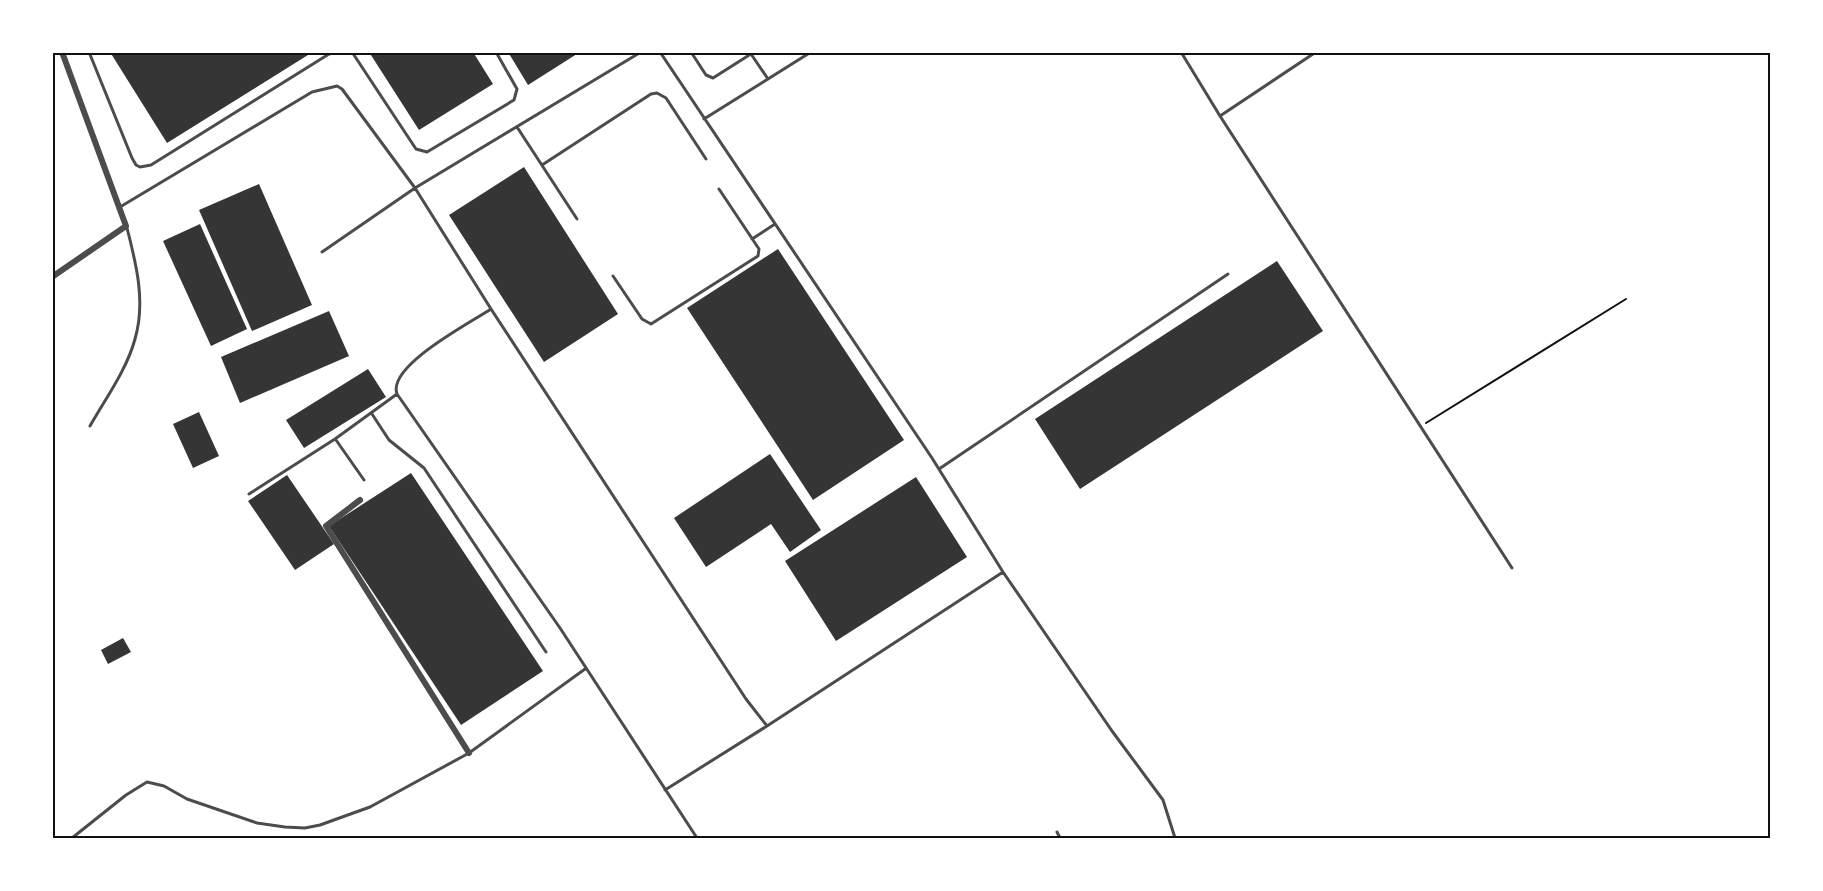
<svg xmlns="http://www.w3.org/2000/svg" width="1823" height="891" font-family="Arial,sans-serif">
<style>
.building{fill:#353535}
.lines{fill:none;stroke-linecap:round;stroke-linejoin:round}
.path{stroke:#111;stroke-width:2}
.service{stroke:#4c4c4c;stroke-width:3}
.minor{stroke:#4c4c4c;stroke-width:6}
.neatline{fill:none;stroke:#111;stroke-width:2}
</style>
<rect width="100%" height="100%" fill="#fff"/>
<path class="building" d="M110,52h197l1,3 -141,88z
M369,52h104l20,32 -74,46z
M508,52h72l-52,33z
M524,167l94,147 -74,48 -95,-147z
M259,184l53,121 -60,26 -53,-121z
M200,224l47,105 -36,17 -48,-105z
M778,249l126,191 -91,60 -126,-192z
M1277,261l46,70 -243,158 -45,-70z
M329,311l20,45 -109,47 -19,-46z
M368,369l18,28 -82,51 -18,-28z
M199,412l20,44 -26,12 -20,-44z
M770,454l51,76 -31,22 -19,-28 -65,43 -32,-49z
M411,473l132,198 -82,54 -132,-199z
M287,475l47,69 -39,26 -47,-69z
M916,477l51,80 -131,84 -51,-80z
M123,638l8,14 -23,12 -7,-14z"/>
<g class="lines">
<path class="path" d="M1426,423l200,-124"/>
<path class="service" d="M89,52l43,106 4,7 4,2 11,-2 178,-111 7,-2
M352,52l64,97 11,3 87,-52 3,-11 -21,-37
M660,52l272,406 71,114 109,159 51,69 12,38
M691,52l15,23 7,3 41,-26
M1181,52l39,64 292,452
M751,54l17,25
M1220,116l96,-64
M704,119l107,-67
M517,127l60,92
M542,165l109,-71 6,-1 9,5 40,61
M120,207l192,-115 25,-6 5,3 73,99 76,121 255,390 21,27
M752,239l23,-15
M322,252l93,-64 226,-136
M613,276l29,43 9,5 107,-68 1,-7 -40,-60
M491,309c-21,14 -104,57 -94,85l163,234 137,210
M372,414l17,26 35,28 122,184
M90,426c16,-28 37,-57 45,-87 11,-37 1,-76 -8,-111
M336,440l28,40
M939,469l289,-195
M249,494l86,-55 62,-45
M665,790l102,-64 236,-154
M1057,832l3,6
M72,838l54,-43 21,-13 17,4 23,13 70,24 28,4 20,1 15,-3 50,-18 99,-54 116,-84"/>
<path class="minor" d="M52,277l74,-51 -64,-174
M360,500l-34,26 143,227"/>
</g>
<rect width="1823" height="891" fill="none" stroke="#ffffff" stroke-width="108"/>
<rect x="54" y="54" width="1715" height="783" class="neatline"/>
</svg>
